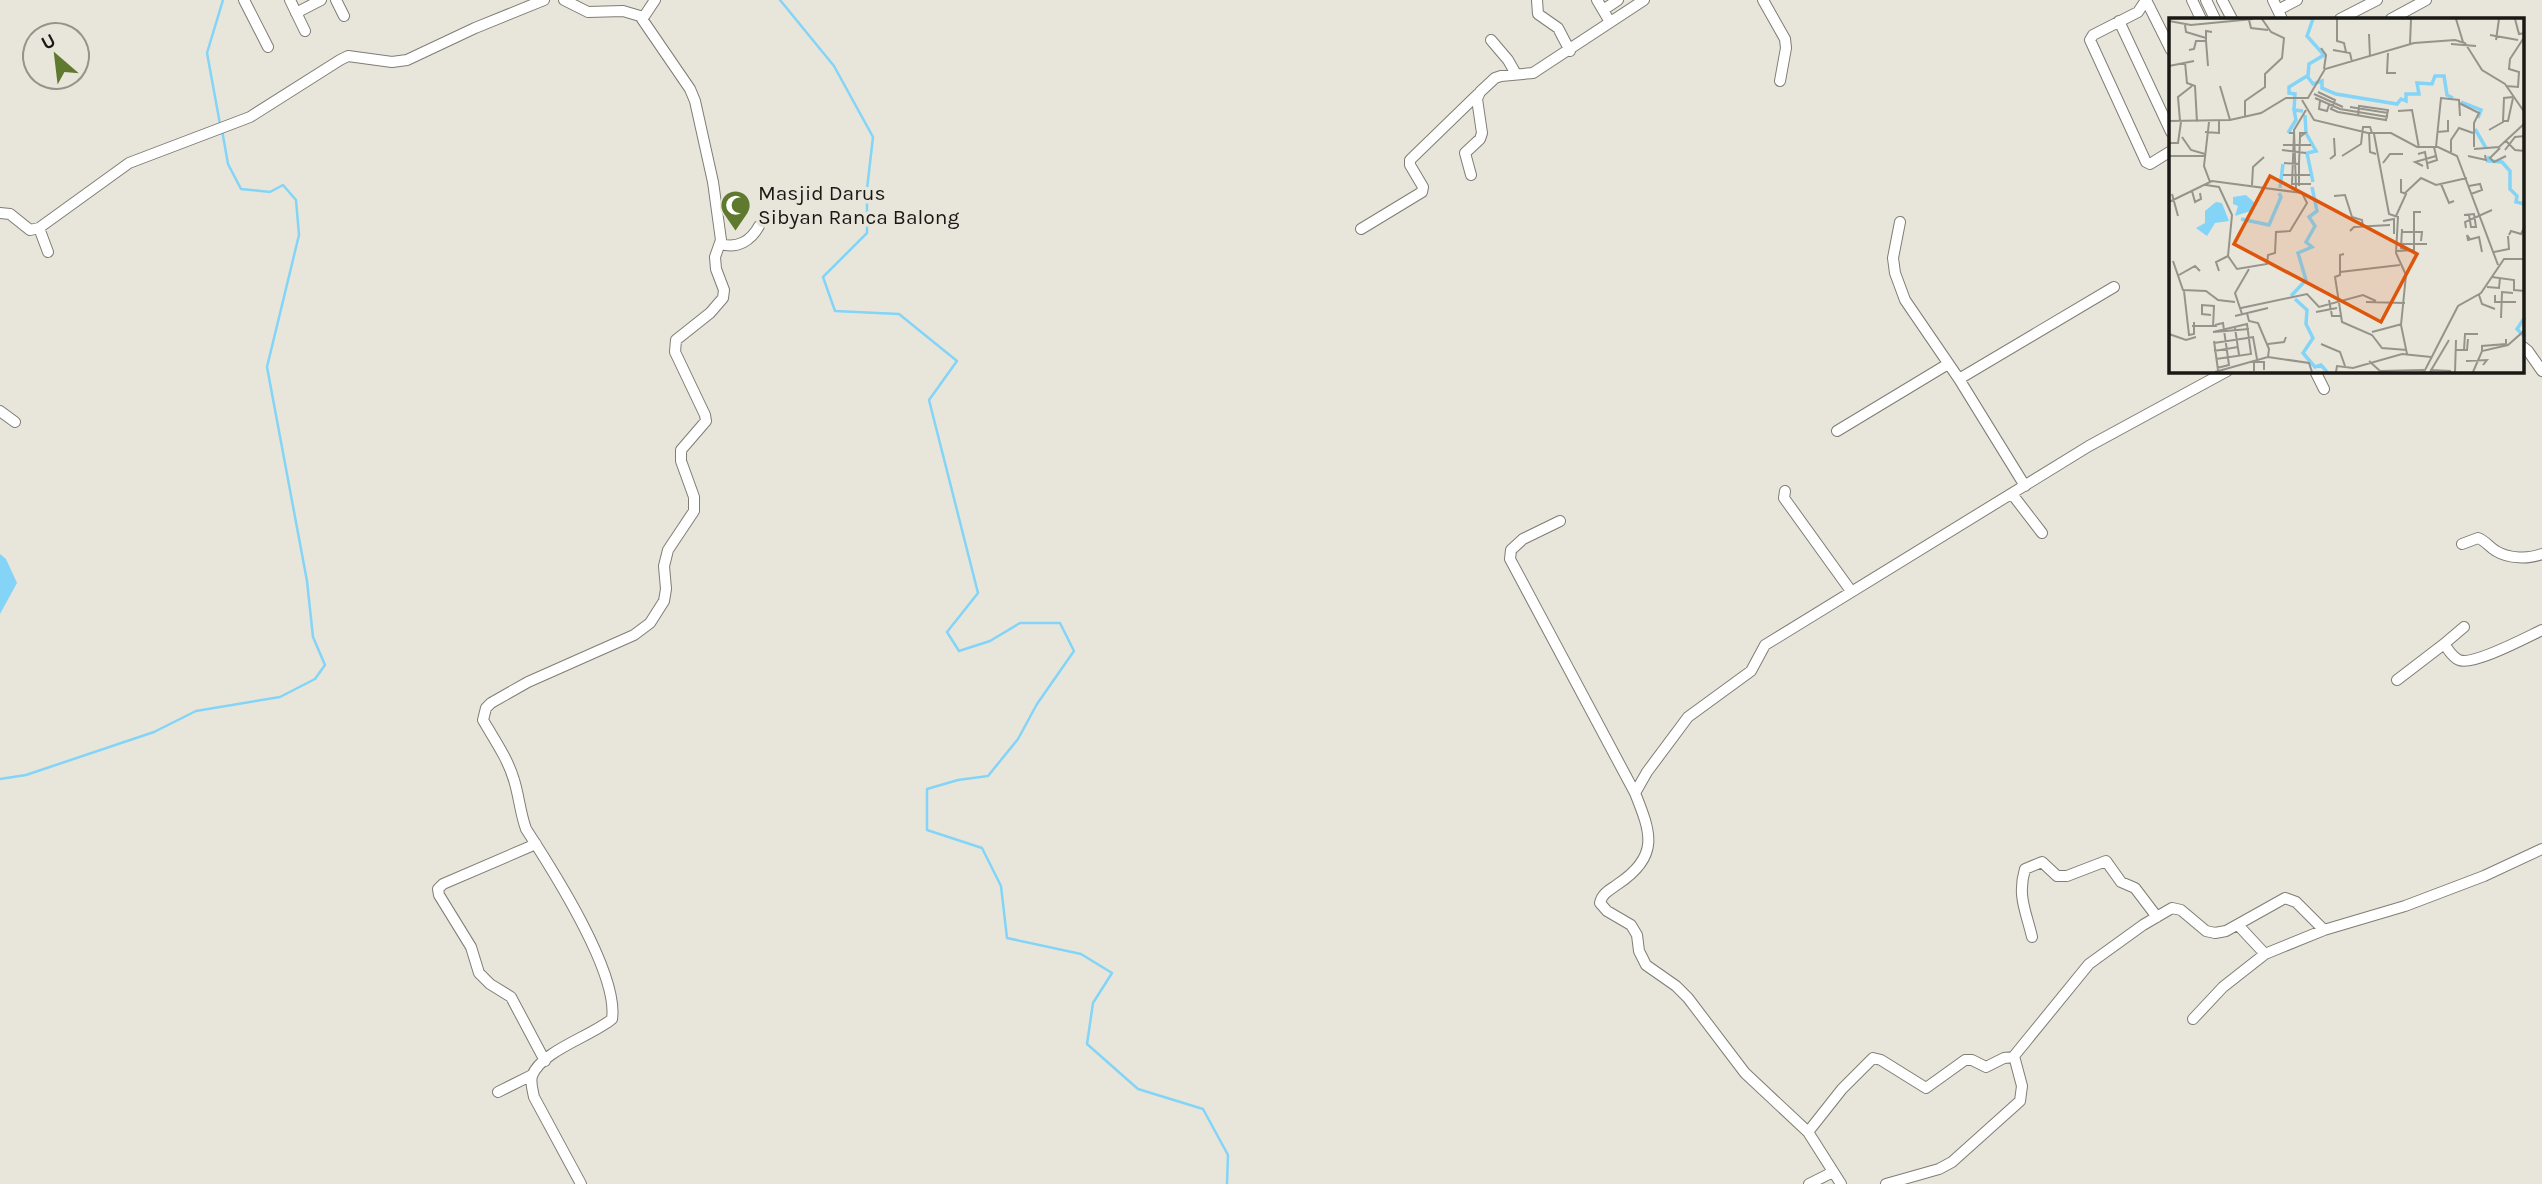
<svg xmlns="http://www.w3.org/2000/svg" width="2542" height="1184" font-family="Karla,sans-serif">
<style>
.water{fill:#83d4f7}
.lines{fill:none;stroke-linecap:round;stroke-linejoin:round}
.stream{stroke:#83d4f7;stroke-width:2.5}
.street-casing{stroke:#7f7d74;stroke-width:12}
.street{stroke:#fff;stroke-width:10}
.labels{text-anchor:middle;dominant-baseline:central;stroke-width:7;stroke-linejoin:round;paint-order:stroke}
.poi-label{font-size:21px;fill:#191814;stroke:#e8e6db;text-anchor:start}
.inset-river{fill:none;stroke:#83d4f7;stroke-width:3.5}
.inset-road{fill:none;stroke:#95948b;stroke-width:2}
.view{fill:#de560c;fill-opacity:0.15;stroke:#de560c;stroke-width:3.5}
.inset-edge{fill:none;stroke:#191814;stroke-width:3.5}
</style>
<rect width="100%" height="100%" fill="#e8e6db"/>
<path class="water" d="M0,554l6,5 11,24 -17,31z"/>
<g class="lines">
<path class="stream" d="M780,0l54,66 39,71 -6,52v44l-44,44 12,34 64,3 58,47 -28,39 49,193 -31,39 12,19 31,-10 30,-18h40l14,28 -37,53 -19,35 -30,37 -30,4 -31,9v41l55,18 19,38 6,52 74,16 31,19 -19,30 -6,41 51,45 65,20 25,46 -1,29
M220,124l-13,-71 16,-53
M0,779l26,-4 128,-43 42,-21 84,-14 35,-18 10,-14 -12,-28 -6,-56 -40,-214 32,-132 -3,-35 -13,-15 -13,7 -29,-3 -13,-25 -6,-34"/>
<defs>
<path id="street" d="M244,0l24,47
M290,0l15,31
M336,0l8,16
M564,0l24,12 35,-1 17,5 50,73 5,12 18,81 8,58 -6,17 1,12 8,21 -1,8 -13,15 -34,27 -1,12 30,63 1,6 -25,29v11l13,36v14l-26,39 -4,16 2,23 -2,12 -14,22 -16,12 -106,47 -37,21 -5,5 -3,12c11,19 25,39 31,60 5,16 6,32 12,49 26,40 93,144 86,190 -20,17 -71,32 -80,57 -2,7 1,15 2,21l47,87
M1537,0l1,14 20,14 12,23
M1597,0l13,22
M1763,0l22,39 1,9 -6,33
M2146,0l-8,12 -45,23 -3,5 56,122 4,2 21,-13
M2146,0l25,50
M2192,0l9,19
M2206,0l9,19
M2222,0l10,19
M2273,0l9,19
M1603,10l15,-10
M2278,10l19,-10
M296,13l25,-13
M643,18l12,-18
M2340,19l37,-19
M2391,19l35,-19
M2119,21l52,111
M1491,40l17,20 8,14
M1471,175l-6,-22 15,-14 2,-6 -5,-34 3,-7 15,-14 6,-2 32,-3 111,-73
M0,213l10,1 20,16 9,-2 90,-65 121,-46 90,-57 8,-4 44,6 15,-2 68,-32 69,-28
M1900,222l-7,36 2,15 10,27 54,79 66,107
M39,228l9,24
M1361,229l61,-37 1,-5 -13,-22v-5l68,-66
M721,244c16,5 30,-3 38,-18
M2523,347l5,4 14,20
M2315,371l9,18
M1959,379l155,-92
M0,411l15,11
M1837,431l111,-67
M1785,491l-1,7 67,93
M2012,494l30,39
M1560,521l-37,18 -12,11 -1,9 125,234c16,40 25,63 -17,91 -8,6 -16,9 -18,19l7,8 24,14 6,10 2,16 7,14 30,21 12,12 57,75 63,59 33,52
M2462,544l16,-6c8,3 11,9 18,13 13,8 33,8 46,3
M2444,644l20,-17
M2397,680l47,-36c4,5 8,13 15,16 14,6 68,-23 83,-30
M1635,793l12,-21 41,-55 63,-46 14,-26 324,-199 138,-75
M536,844l-93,40 -5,5 1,6 32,52 8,26 11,11 21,13 34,64
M2238,925l27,29
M2032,937c-6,-26 -15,-41 -7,-68l17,-7 15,14h10l39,-15 15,21 14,6 22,29
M2193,1019l30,-32 42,-33 59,-24 81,-24 79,-30 58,-27
M498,1092l34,-17
M1808,1132l34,-43 31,-31 8,2 45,28 39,-28h7l14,7 18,-9 10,-1
M1809,1184l24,-12
M1886,1184l53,-15 13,-7 68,-61 2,-15 -8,-30 75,-92 54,-39 29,-17 9,2 25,21 9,2 11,-2 59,-33 11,4 28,28"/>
</defs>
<use href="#street" class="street-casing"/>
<use href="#street" class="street"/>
</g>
<defs>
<symbol id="mosque-pin" viewBox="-11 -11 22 30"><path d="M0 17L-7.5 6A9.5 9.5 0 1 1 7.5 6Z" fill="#5f7a2e" stroke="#e8e6db"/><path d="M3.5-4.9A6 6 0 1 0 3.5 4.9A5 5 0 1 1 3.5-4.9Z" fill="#fff"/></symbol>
</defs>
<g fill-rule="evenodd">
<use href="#mosque-pin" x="718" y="188" width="35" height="47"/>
</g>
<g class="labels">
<g class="poi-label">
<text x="758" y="193">Masjid Darus<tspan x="758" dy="24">Sibyan Ranca Balong</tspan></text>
</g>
</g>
<g transform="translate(2169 18)">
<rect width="355" height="355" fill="#e8e6db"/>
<path d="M77,177l10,9 -2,6 -19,6 3,-10 -5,-2v-7zM47,184l6,1 7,18 -14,2 -8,13 -11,-8 9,-5v-12z" fill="#83d4f7"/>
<path class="inset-river" d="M138,58l6,8 9,-3v7l14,6 61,10 4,-5 5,2v-7h13l-2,-11 15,1 3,-8h9l3,19 6,3M139,58l1,-12 15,-9 -17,-19 6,-17M292,84l20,8 -3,8M125,92l1,-16 -6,-1v-6l18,-11M136,97l1,18 10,18 -9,2 6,29M306,111l11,19M119,115l8,-13 -2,-10 9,1M320,138l-1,5 14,1 8,9v18l7,7 -1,6 9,2M111,170l3,-24M72,201l28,6 12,-28 -2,-4M122,278l15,-16 -8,-27 14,-6 -6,-5 9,-16 -6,-9 8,-6 -5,-24M126,281l12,11 -1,14 7,14 -10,15 12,14 6,-2 6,7M356,299l-8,12 8,8"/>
<path class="inset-road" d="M168,1v22l7,2 2,9M287,1l7,23M346,1l4,15 6,-1M80,2l2,8 17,2M0,3l22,4 62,-6M16,7l1,7 20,6M200,16l1,23M321,17l28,5M327,22l3,-21M37,23l2,25M241,26l1,-25M282,26l25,2M152,30l5,7 -2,14M20,32l5,-1 2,-8h10v-10l6,1M164,32l17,3 2,9M219,35l-1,20h9M16,44l2,21 8,3 2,36M0,48l25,-5M51,68l10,34M337,68l12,1 1,-15 -10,-3 1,-10 15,-23M149,74l17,8 -4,9 7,3 48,8 2,-10 -29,-4 -1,10M145,76l29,13M146,80l25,11 48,8M133,82l12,20 54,13h23l26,14h21l19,9 41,109M151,83l-1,8 8,2 2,-6M290,85l20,10 -5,10v24M181,89l38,6M229,93l14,-1 7,38M76,98v-15l20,-14v-13l17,-16 2,-20 -13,-6 -9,-13M0,103l61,-1 31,-7 25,-15h22l17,-29 89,-26 41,-3 10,3 17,27 23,14 20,29M11,103l-2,-24 14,-11M334,103h5l5,-23M40,104l-5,44 6,16M320,112l14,-8 1,-24 9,-1M36,114l14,1v-12M268,114l11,-1v-11M120,115h5l-2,51h19M200,115l1,19 6,2M205,116l15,80 9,3 -2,36 10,22 -5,50 6,29M13,119l9,13 14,4M337,123l9,9 10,1M0,125h9l3,-21M114,127h28M267,129l5,-49 18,2 1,16M330,129l26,-24M331,130l-10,10 4,4 12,-6M305,131l25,-2M113,132l24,3M336,132l10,-13 10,-1M282,134v-12l8,-12 14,5M249,136l7,-2 3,17M0,138h37M173,138l19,-12 2,-17h7l2,6M299,138l18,4 -1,-5M161,141l5,-4 -1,-17M115,145l15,1v22M130,145l1,-26v-4h5l-5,4M214,145l7,-9h13M259,145l9,-3 -3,-13M254,148l-8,-4 21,-6M114,157h27M272,166l8,19 5,-2M83,167l1,-18 11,-10M300,168l11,-2 2,6 -11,4M127,170l-2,-58 12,-20M23,173l3,11 6,-3 -1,-6M236,175l16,-15 15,7 31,-7M3,176l6,22M165,178l11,-1 7,22 10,3 1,7M0,184l43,-21 90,12 5,10 -17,28 -14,1 -1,21 -7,2 -1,9 -30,5 -9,-13 4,-41 -13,-28 -13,-2M295,197l10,-1 2,13h-5l-2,-12M227,198l10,-22 -5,-2v-13M214,203l11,-2v15M297,210l-1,-6 27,-12M233,211l-1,19 5,1M181,213l4,-4 36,-2M233,214h20l-1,9M340,217l2,-4 10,3 4,-8M301,221l-3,-4 1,5 11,-3 3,15M229,226h29M228,233l17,-1v-38h7M325,234l15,-3 -1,-13M175,236l-4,1v20l-5,2 7,45 30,13 10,13 25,2M4,243l10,29 23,1 12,9 17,2M50,253l-3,-9 12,-6M171,254l60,-7M10,257l16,-9 5,5M323,259l22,3v10l11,1M318,269l12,1 1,-10M15,273l5,44 5,-1v-12M310,277l3,9 13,5M326,277v7h21M160,282l3,16h9M197,284l39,1M72,290l66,-14 12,13 44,-12 13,6M147,294l21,-4M73,296l-7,-21 14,-24M42,297l-9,-1v-9l12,1 -1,21M66,298l33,-8M332,300l1,-26 11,1M46,307l8,-2 6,42 -12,3M23,308h25M66,310l4,27M44,314l34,-8 4,30 -35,5M45,314l35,-3M203,314l30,-8M0,316l17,6 10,-3M84,319l4,22M45,323l4,29M45,325l40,-6M99,326l16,-2 2,-5M152,326l19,8 5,14M286,332h12l1,-11M295,332l1,-16h13M45,333l24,-4M313,333v-5l24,-2v-5M99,339l41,6 3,9M200,343l11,10 44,-1M297,343l21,-1 -4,5M261,352l21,1M85,353v-9h10v8M46,354l53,-15 1,-8 -11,-26 -9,-2 -2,-8M167,354l1,-6 16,2 49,-14 29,3M255,354l34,-66 23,-13 23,-34h21M261,354l19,-32M286,354l1,-32M304,354l9,-21 26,-6 17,-15"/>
<path class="view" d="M101,158l147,78 -36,68 -147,-78z"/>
<rect width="355" height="355" class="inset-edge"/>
</g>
<g transform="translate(56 56) rotate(332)"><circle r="33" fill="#e8e6db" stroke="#95948b" stroke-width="2"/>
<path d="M0-5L12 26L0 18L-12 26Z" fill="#5f7a2e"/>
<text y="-10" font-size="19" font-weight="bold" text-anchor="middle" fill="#191814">U</text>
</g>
</svg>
